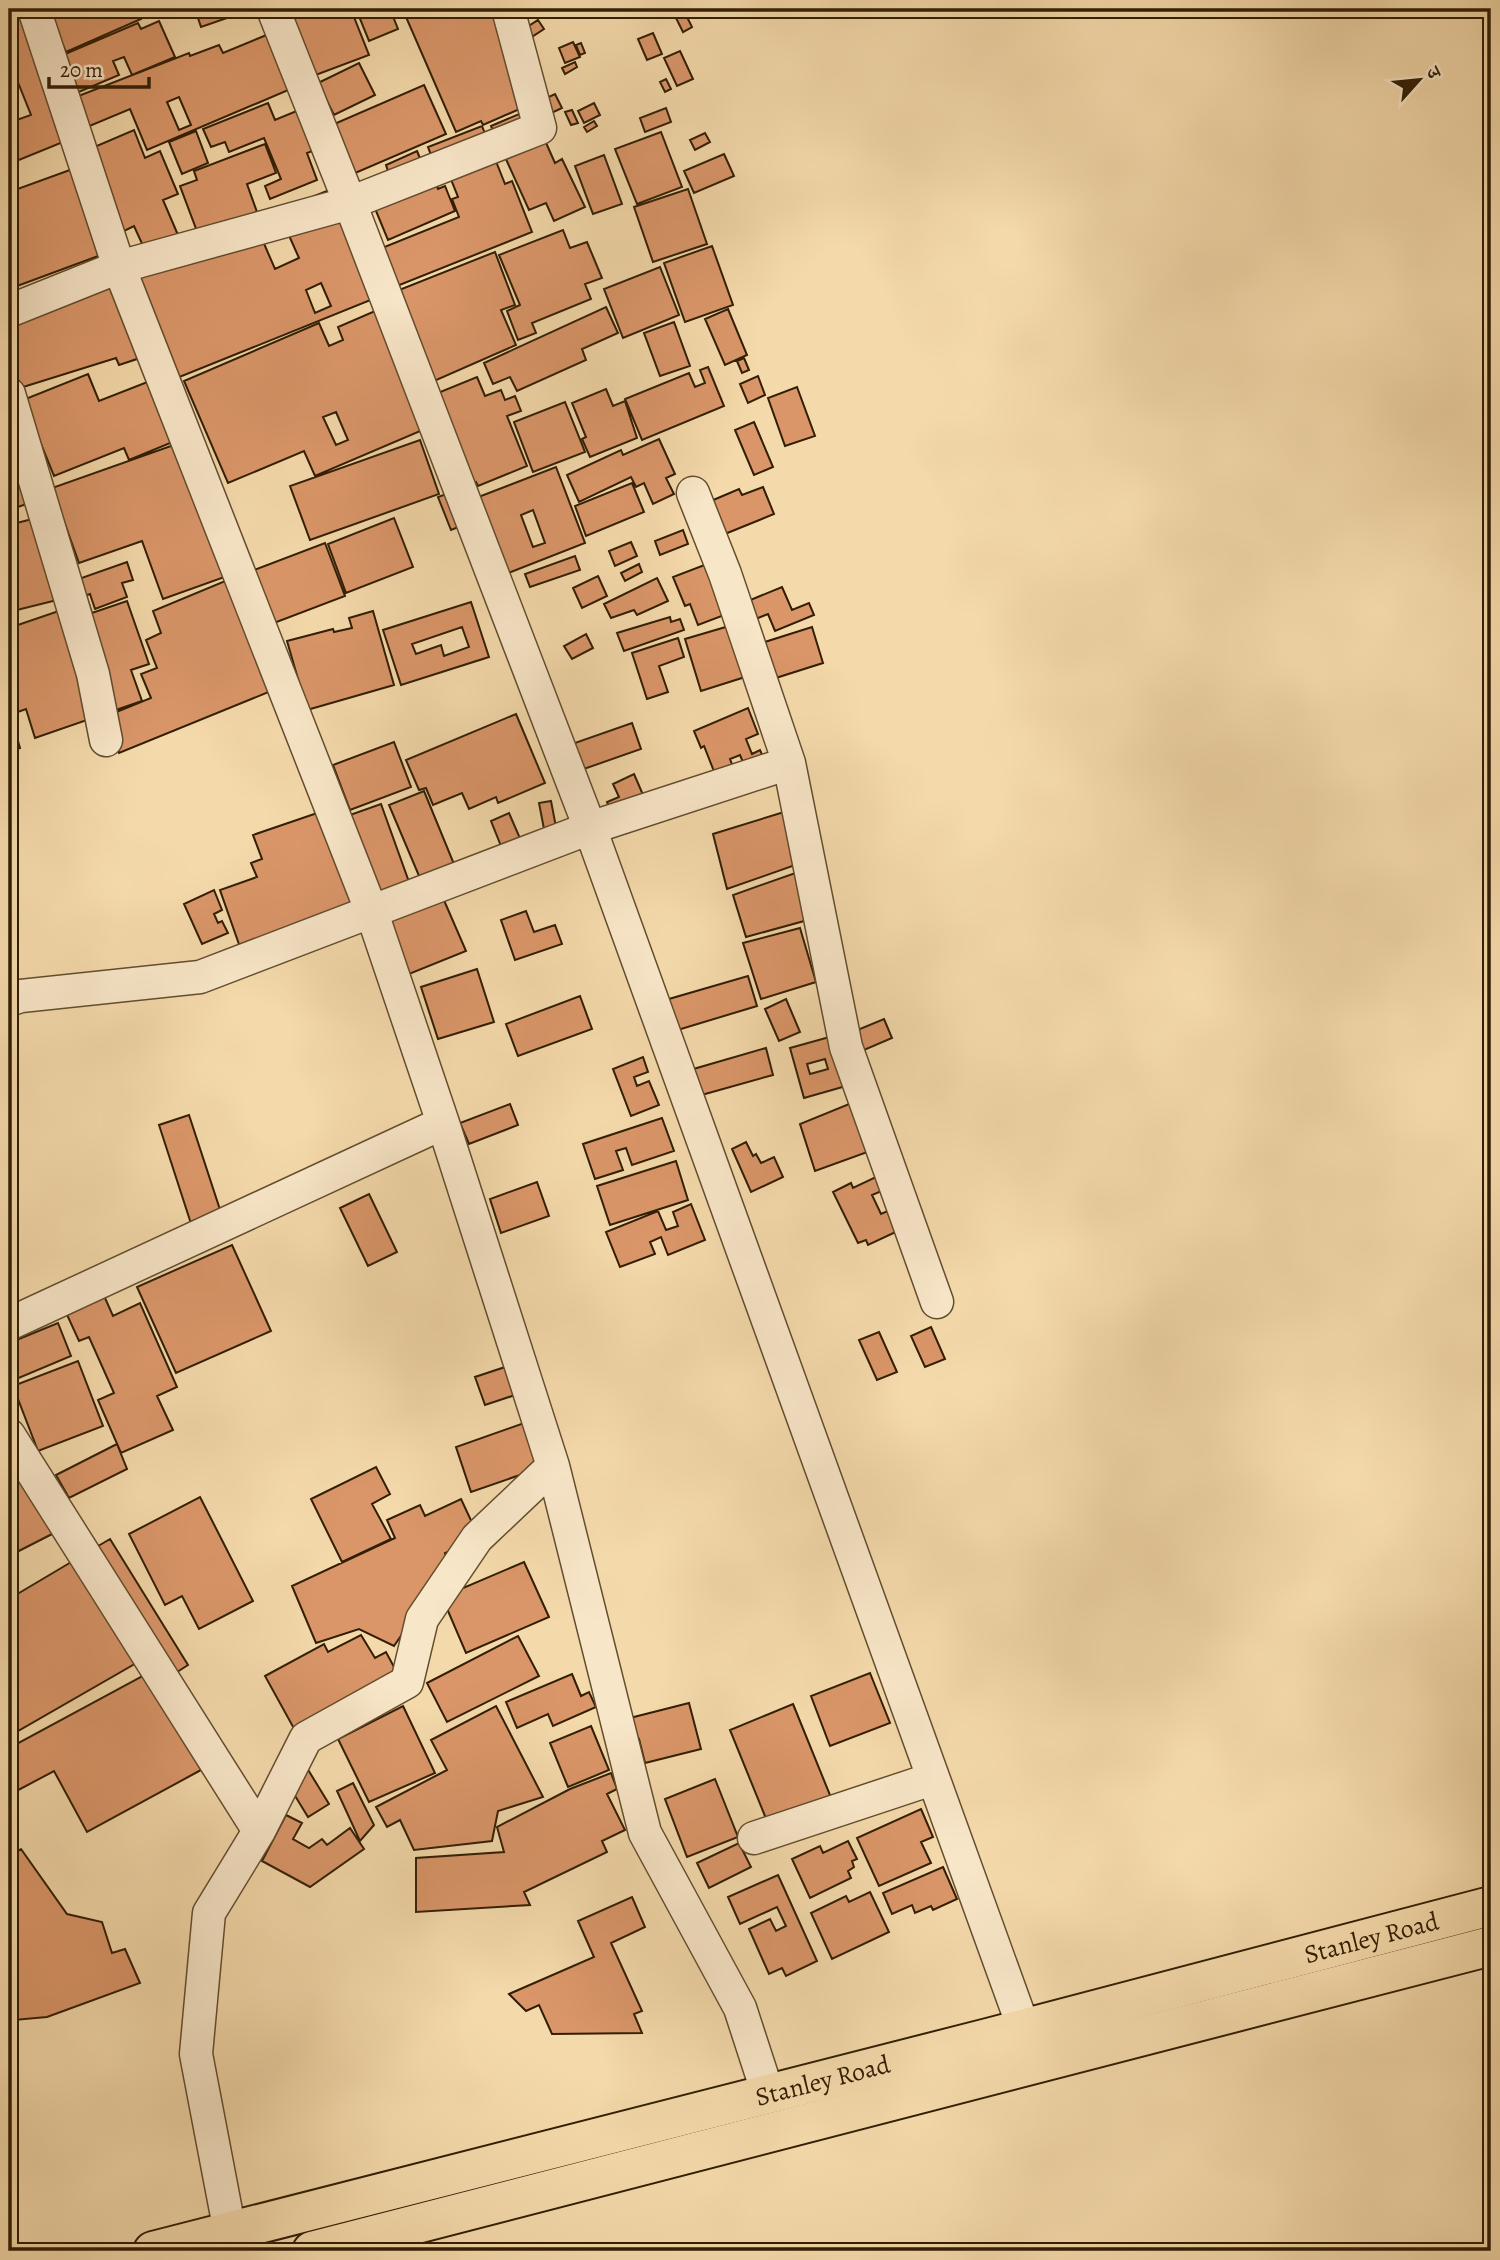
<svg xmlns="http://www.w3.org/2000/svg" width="1500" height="2260" font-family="Alegreya,'Noto Serif Devanagari',serif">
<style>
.building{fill:#da9669;stroke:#311e05;stroke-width:2;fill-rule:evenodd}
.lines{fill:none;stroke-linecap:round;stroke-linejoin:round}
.minor-casing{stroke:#624d2e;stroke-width:35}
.major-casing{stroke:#311e05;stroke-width:42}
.minor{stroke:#f8e6c8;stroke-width:32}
.major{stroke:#f4d9aa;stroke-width:38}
.labels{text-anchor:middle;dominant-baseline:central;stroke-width:5;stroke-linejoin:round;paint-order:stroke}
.street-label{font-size:26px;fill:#311e05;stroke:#f8e6c8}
</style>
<rect width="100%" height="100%" fill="#f4d9aa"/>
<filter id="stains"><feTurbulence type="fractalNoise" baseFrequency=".00286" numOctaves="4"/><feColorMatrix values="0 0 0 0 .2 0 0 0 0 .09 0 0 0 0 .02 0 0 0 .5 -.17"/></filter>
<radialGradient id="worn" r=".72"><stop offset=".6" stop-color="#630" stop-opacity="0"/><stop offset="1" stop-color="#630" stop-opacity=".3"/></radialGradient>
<path class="building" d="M9,9h15l44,131 -59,24v-57l5,14 17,-6 -16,-40 -6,2z
M52,9h87l-2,1 4,9 -75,33 -18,-41z
M195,9h58l-52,18z
M286,9h68l2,7 -2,1 15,38 -56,21z
M356,9h34l8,20 -29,12z
M425,9h81l25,95 -48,21 -2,-4 -25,11 -50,-115z
M685,13l7,14 -9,5 -7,-14z
M538,20l6,9 -17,11 -6,-9z
M159,21l16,36 -43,18 -8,-18 -11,4 6,14 -52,22 -16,-37 87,-37 3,6z
M276,31l24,54 -153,65 -17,-41 -50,21 -12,-30 121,-47 1,3 29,-11 4,8zM179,97l12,28 -12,5 -12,-28z
M653,33l9,21 -15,6 -9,-21z
M573,42l7,15 -15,6 -6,-15z
M581,43l4,10 -5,2 -4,-10z
M680,51l13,28 -16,7 -13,-28z
M575,62l2,5 -12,7 -3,-6z
M359,63l16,32 -41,20 -16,-32z
M666,79l5,10 -6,3 -5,-10z
M424,85l22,49 -100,43 -21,-49z
M555,94l7,14 -19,9 -7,-14z
M268,103l7,17 36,-15 17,40 -21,8 10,27 -47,19 -5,-13 16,-7 -17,-41 -35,14 -4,-10 -14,5 -8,-18z
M594,103l6,12 -16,8 -6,-12z
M666,108l5,14 -26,10 -5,-14z
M531,109l24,54 7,-4 23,48 -31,14 -8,-18 -17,7 -38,-84z
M572,110l6,13 -7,2 -6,-13z
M594,121l3,5 -10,6 -3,-5z
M482,126l23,58 7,-3 20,51 -145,58 -15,-38 87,-35 -7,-18 6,-2 -10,-25 -9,4 -11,-29z
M134,130l11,28 15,-7 18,43 -15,6 15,35 -34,13 -10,-22 -14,7 -35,-82z
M196,131l12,32 -26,11 -13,-32z
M661,132l21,55 -45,17 -22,-55z
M705,133l5,9 -15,8 -5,-10z
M265,144l11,29 -29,11 10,28 -59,22 -18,-48 17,-6 -3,-9z
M417,151l13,32 5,-1 3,7 7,-3 10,25 -67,29 -24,-58 24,-11 -2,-6z
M724,154l10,22 -40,17 -10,-22z
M604,155l18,49 -29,10 -18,-48z
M78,167l31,85 -100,37v-117l6,18z
M339,186l44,109 -211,85 -48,-118 72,-18zM283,222l16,36 -24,11 -16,-37z
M688,189l19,55 -54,18 -19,-55z
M563,230l7,18 17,-6 15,36 -17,6 6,15 -59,24 4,10 -18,7 -11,-29 13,-6 -21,-50z
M712,246l21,59 -48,17 -21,-59z
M495,252l20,53 -14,5 15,35 -91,40 -36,-91z
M660,267l19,48 -56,23 -19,-49z
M111,268l29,90 -21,7 -3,-7 -96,30 -11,-35v-52z
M321,283l10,23 -16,7 -9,-23z
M606,307l12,26 -36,16 4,11 -69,31 -7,-14 -17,7 -9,-21z
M728,309l19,46 -22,10 -20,-46z
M375,311l50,118 -110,47 -11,-25 -76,32 -44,-102 135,-58 10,23 14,-6 -5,-13zM336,412l12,28 -12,5 -13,-28z
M674,322l16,44 -30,10 -16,-43z
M744,358l5,12 -7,3 -5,-12z
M708,367l16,39 -82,34 -17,-41 64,-26 6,14 10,-4 -5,-13z
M88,374l11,27 56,-22 25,60 -51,21 -5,-12 -70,28 -31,-76z
M758,376l7,19 -17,8 -8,-19z
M477,377l8,19 16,-6 4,10 10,-4 6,15 -14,5 20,50 -49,20 -2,-4 -16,7 -37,-90z
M797,387l18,49 -30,10 -17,-48z
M606,389l7,17 12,-5 12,37 -47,19 -8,-18 4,-2 -14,-34z
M565,402l20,50 -52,20 -19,-50z
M754,422l19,45 -19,8 -19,-45z
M659,439l16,35 -9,4 8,16 -21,10 -9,-21 -8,4 -5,-10 -52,25 -12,-27 54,-25 2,5z
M420,440l19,54 -129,46 -20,-54z
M185,441l48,133 -70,25 -21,-58 -63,22 -27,-75z
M39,461l11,35 -41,14v-39z
M556,467l29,76 -97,38 -22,-57 -15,6 -13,-33 33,-12 5,13zM533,510l12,33 -12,4 -12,-32z
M632,483l12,29 -58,24 -11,-30z
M763,487l11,27 -59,24 -4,-37 28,-12 3,6z
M36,518l21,82 -48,12v-87z
M394,518l19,49 -67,26 -18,-49z
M683,530l5,14 -28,11 -5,-14z
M631,542l6,14 -22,10 -6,-15z
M325,543l20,53 -71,27 -20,-53z
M575,556l5,14 -50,17 -5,-13z
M127,562l6,18 -11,3 5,14 -32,12 -5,-15 -14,5 -6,-17z
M639,564l3,8 -17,9 -4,-8z
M707,564l20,50 -29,11 -8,-21 -5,2 -12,-29z
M598,576l9,20 -25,12 -9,-20z
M657,578l11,23 -31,14 -3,-5 -23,8 -7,-14z
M230,579l46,110 -157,64 -15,-36 47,-19 -10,-24 16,-6 -11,-28 15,-7 -8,-22z
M782,587l10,23 17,-7 5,12 -39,16 -7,-17 -30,12 -7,-18z
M88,601l4,12 35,-12 22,63 -18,6 11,31 -107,37 -9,-29 -11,4 -6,-18v-67z
M471,602l18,55 -88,28 -18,-55zM462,627l7,20 -25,9 -3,-11 -25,9 -4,-10z
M373,611l21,74 -87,25 -20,-69 46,-12 1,3 18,-4 -3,-10z
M670,617l1,5 9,-3 4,11 -60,21 -7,-18z
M729,626l16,51 -44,14 -16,-52z
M812,627l11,36 -63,20 -11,-36z
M586,634l7,14 -21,11 -8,-13z
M678,638l6,19 -25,9 9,26 -21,7 -15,-46z
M748,708l10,26 -12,5 6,15 8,-4 4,9 -19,8 -5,-12 -10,4 5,13 -18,7 -13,-33 -3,2 -7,-17z
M9,709l11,39 -11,3z
M516,714l29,69 -47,20 -2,-6 -27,12 -7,-16 -29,12 -7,-17 -7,2 -13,-30z
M632,723l9,26 -63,22 -9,-26z
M394,742l17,45 -61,23 -17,-45z
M634,774l16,37 -32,15 -11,-24 12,-5 -6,-13z
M424,791l32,78 -34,14 -33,-78z
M551,801l5,26 -12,2 -5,-26z
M381,804l28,78 -34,12 -28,-78z
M323,811l34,99 -116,40 -21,-60 37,-13 -6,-14 11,-4 -9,-24z
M784,812l17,51 -74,26 -14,-55z
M509,813l13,30 -19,8 -12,-30z
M801,871l14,47 -69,19 -13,-42z
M214,890l8,20 -8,4 4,9 4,-2 6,12 -26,11 -18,-40z
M443,898l23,53 -57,23 -21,-52z
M526,911l8,21 21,-7 7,19 -47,16 -14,-40z
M800,928l16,54 -55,17 -18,-56z
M477,969l17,53 -56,17 -17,-52z
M748,976l9,30 -86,26 -9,-31z
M580,996l12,33 -74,27 -12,-32z
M786,999l14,33 -21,9 -14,-32z
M884,1019l8,19 -28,12 -9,-19z
M833,1036l13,50 -42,12 -14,-50zM825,1059l3,10 -18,5 -3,-10z
M766,1048l7,27 -75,21 -8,-26z
M643,1057l5,15 -14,5 3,9 12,-5 10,24 -28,11 -18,-47z
M854,1102l19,48 -58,21 -15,-47z
M510,1104l8,21 -49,19 -9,-21z
M189,1115l37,113 -30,11 -37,-114z
M662,1118l12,33 -42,14 -6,-17 -10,3 7,19 -28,9 -12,-35z
M746,1142l7,14 3,-2 5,9 13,-6 9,20 -32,15 -19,-43z
M676,1161l12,39 -78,25 -13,-39z
M878,1176l6,14 -12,5 9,19 9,-4 10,20 -32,15 -2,-5 -8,3 -25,-51 18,-9 2,5z
M537,1182l12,34 -48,17 -11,-34z
M369,1194l28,58 -29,14 -28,-58z
M691,1204l14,36 -37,15 -7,-18 -11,5 5,12 -35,13 -14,-35 52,-21 8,19 12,-4 -5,-14z
M232,1245l39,86 -95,42 -39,-86z
M101,1289l12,27 27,-13 37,84 -20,9 16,34 -52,23 -23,-53 16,-7 -25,-56 -10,4 -16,-35z
M58,1323l13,33 -57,24 -5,-15v-22z
M931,1327l14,32 -20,8 -14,-31z
M879,1332l18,40 -20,8 -18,-40z
M78,1361l25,65 -65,25 -25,-65z
M514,1364l10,28 -39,13 -10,-28z
M527,1422l16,45 -72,25 -15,-45z
M117,1444l10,25 -58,29 -13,-23z
M9,1454l49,77 -49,25z
M376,1467l14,27 -18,10 19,35 -49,23 -31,-63z
M200,1497l53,104 -54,28 -17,-33 -17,9 -36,-71z
M461,1499l14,30 -3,12 -27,12 3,14 -54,79 -35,-17 -43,14 -24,-57 103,-48 -8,-18 33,-15 5,11z
M110,1539l78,126 -28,18 -20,-22 -122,70 -9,-26v-106z
M524,1562l25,55 -83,36 -24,-56z
M361,1635l14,23 11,-6 14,26 -103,56 -32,-58 59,-32 4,8z
M518,1636l21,40 -92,46 -20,-39z
M148,1673l53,97 -114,62 -33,-61 -45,24v-47z
M870,1673l20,50 -60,23 -19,-50z
M572,1674l9,22 8,-4 7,15 -43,19 -5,-12 -31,14 -11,-26z
M689,1703l12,46 -56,14 -6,-24 -11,3 -6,-22z
M793,1704l39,96 -63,26 -39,-96z
M403,1706l32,67 -66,29 -31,-63z
M496,1706l47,91 -45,14 -6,30 -78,9 -14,-30 -13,7 -11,-20 71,-37 -16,-30z
M591,1726l18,44 -41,17 -18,-44z
M307,1768l22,36 -21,13 -19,-31z
M611,1773l6,16 -10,5 18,36 -23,11 5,11 -83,40 6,13 -114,7v-54l88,-6 -7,-25 73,-38z
M715,1779l23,58 -51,20 -22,-58z
M353,1783l21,42 -14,16 -23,-50z
M921,1809l12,28 -12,5 10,21 -52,23 -22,-48z
M286,1815l16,8 -9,16 16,9 13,-9 5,6 23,-17 14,21 -54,38 -48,-26z
M848,1841l9,18 -5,2 2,6 -6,4 3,7 -41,20 -18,-39 28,-13 3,7z
M739,1843l12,24 -42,21 -12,-25z
M21,1849l46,65 35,8 10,31 13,-4 15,34 -93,34 -33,3 -5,-13v-150z
M943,1867l14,32 -24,11 -2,-4 -16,7 -3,-8 -20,9 -9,-21z
M778,1875l39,86 -31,15 -4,-8 -13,6 -20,-45 21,-10 6,12 10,-5 -9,-19 -37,17 -12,-27z
M870,1892l19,40 -57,27 -21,-46 35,-17 3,6z
M632,1897l13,30 -34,16 31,68 -8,3 8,19 -90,1 -13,-29 -13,6 -17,-17 85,-37 -16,-36z"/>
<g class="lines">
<defs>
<path id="minor" d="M34,9l85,258 252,643 72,213 110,343 -76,72 -55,81 -15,63 -101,56 -47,93 -50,82 -13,141 34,178
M273,9l77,194 240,625 434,1201
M9,311l110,-44 231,-64 190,-75 -32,-119
M9,394l84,280 13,66
M693,493l32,81 64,189 57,284 91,255
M9,1000l12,-4 179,-19 390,-149 199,-65
M9,1324l434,-201
M9,1435l250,396
M553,1466l92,367 95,175 28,86
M754,1838l178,-59"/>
<g id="major">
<path id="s1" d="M153,2251l835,-213 503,-132"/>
<path d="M312,2251l1179,-305"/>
</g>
</defs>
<use href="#minor" class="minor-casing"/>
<use href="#major" class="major-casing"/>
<use href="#minor" class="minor"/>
<use href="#major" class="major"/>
</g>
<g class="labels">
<g class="street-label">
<text stroke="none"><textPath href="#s1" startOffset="1258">Stanley Road</textPath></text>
<text stroke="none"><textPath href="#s1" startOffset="691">Stanley Road</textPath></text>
</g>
</g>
<rect width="1500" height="2260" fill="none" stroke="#f4d9aa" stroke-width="35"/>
<rect x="10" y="10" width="1479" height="2239" fill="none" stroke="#311e05" stroke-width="3.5"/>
<rect x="18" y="18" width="1465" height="2225" fill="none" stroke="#311e05" stroke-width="2"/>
<g transform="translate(1419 80) rotate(63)" stroke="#f8e6c8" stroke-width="5" paint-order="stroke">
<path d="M0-5L12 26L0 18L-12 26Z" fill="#311e05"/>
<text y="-10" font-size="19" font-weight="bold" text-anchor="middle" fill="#311e05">उ</text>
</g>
<path d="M49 77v10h100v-10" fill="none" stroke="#311e05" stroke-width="3.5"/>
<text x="60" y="77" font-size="21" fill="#311e05" stroke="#f8e6c8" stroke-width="5" paint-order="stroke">20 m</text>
<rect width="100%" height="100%" filter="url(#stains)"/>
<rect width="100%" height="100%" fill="url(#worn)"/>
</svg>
